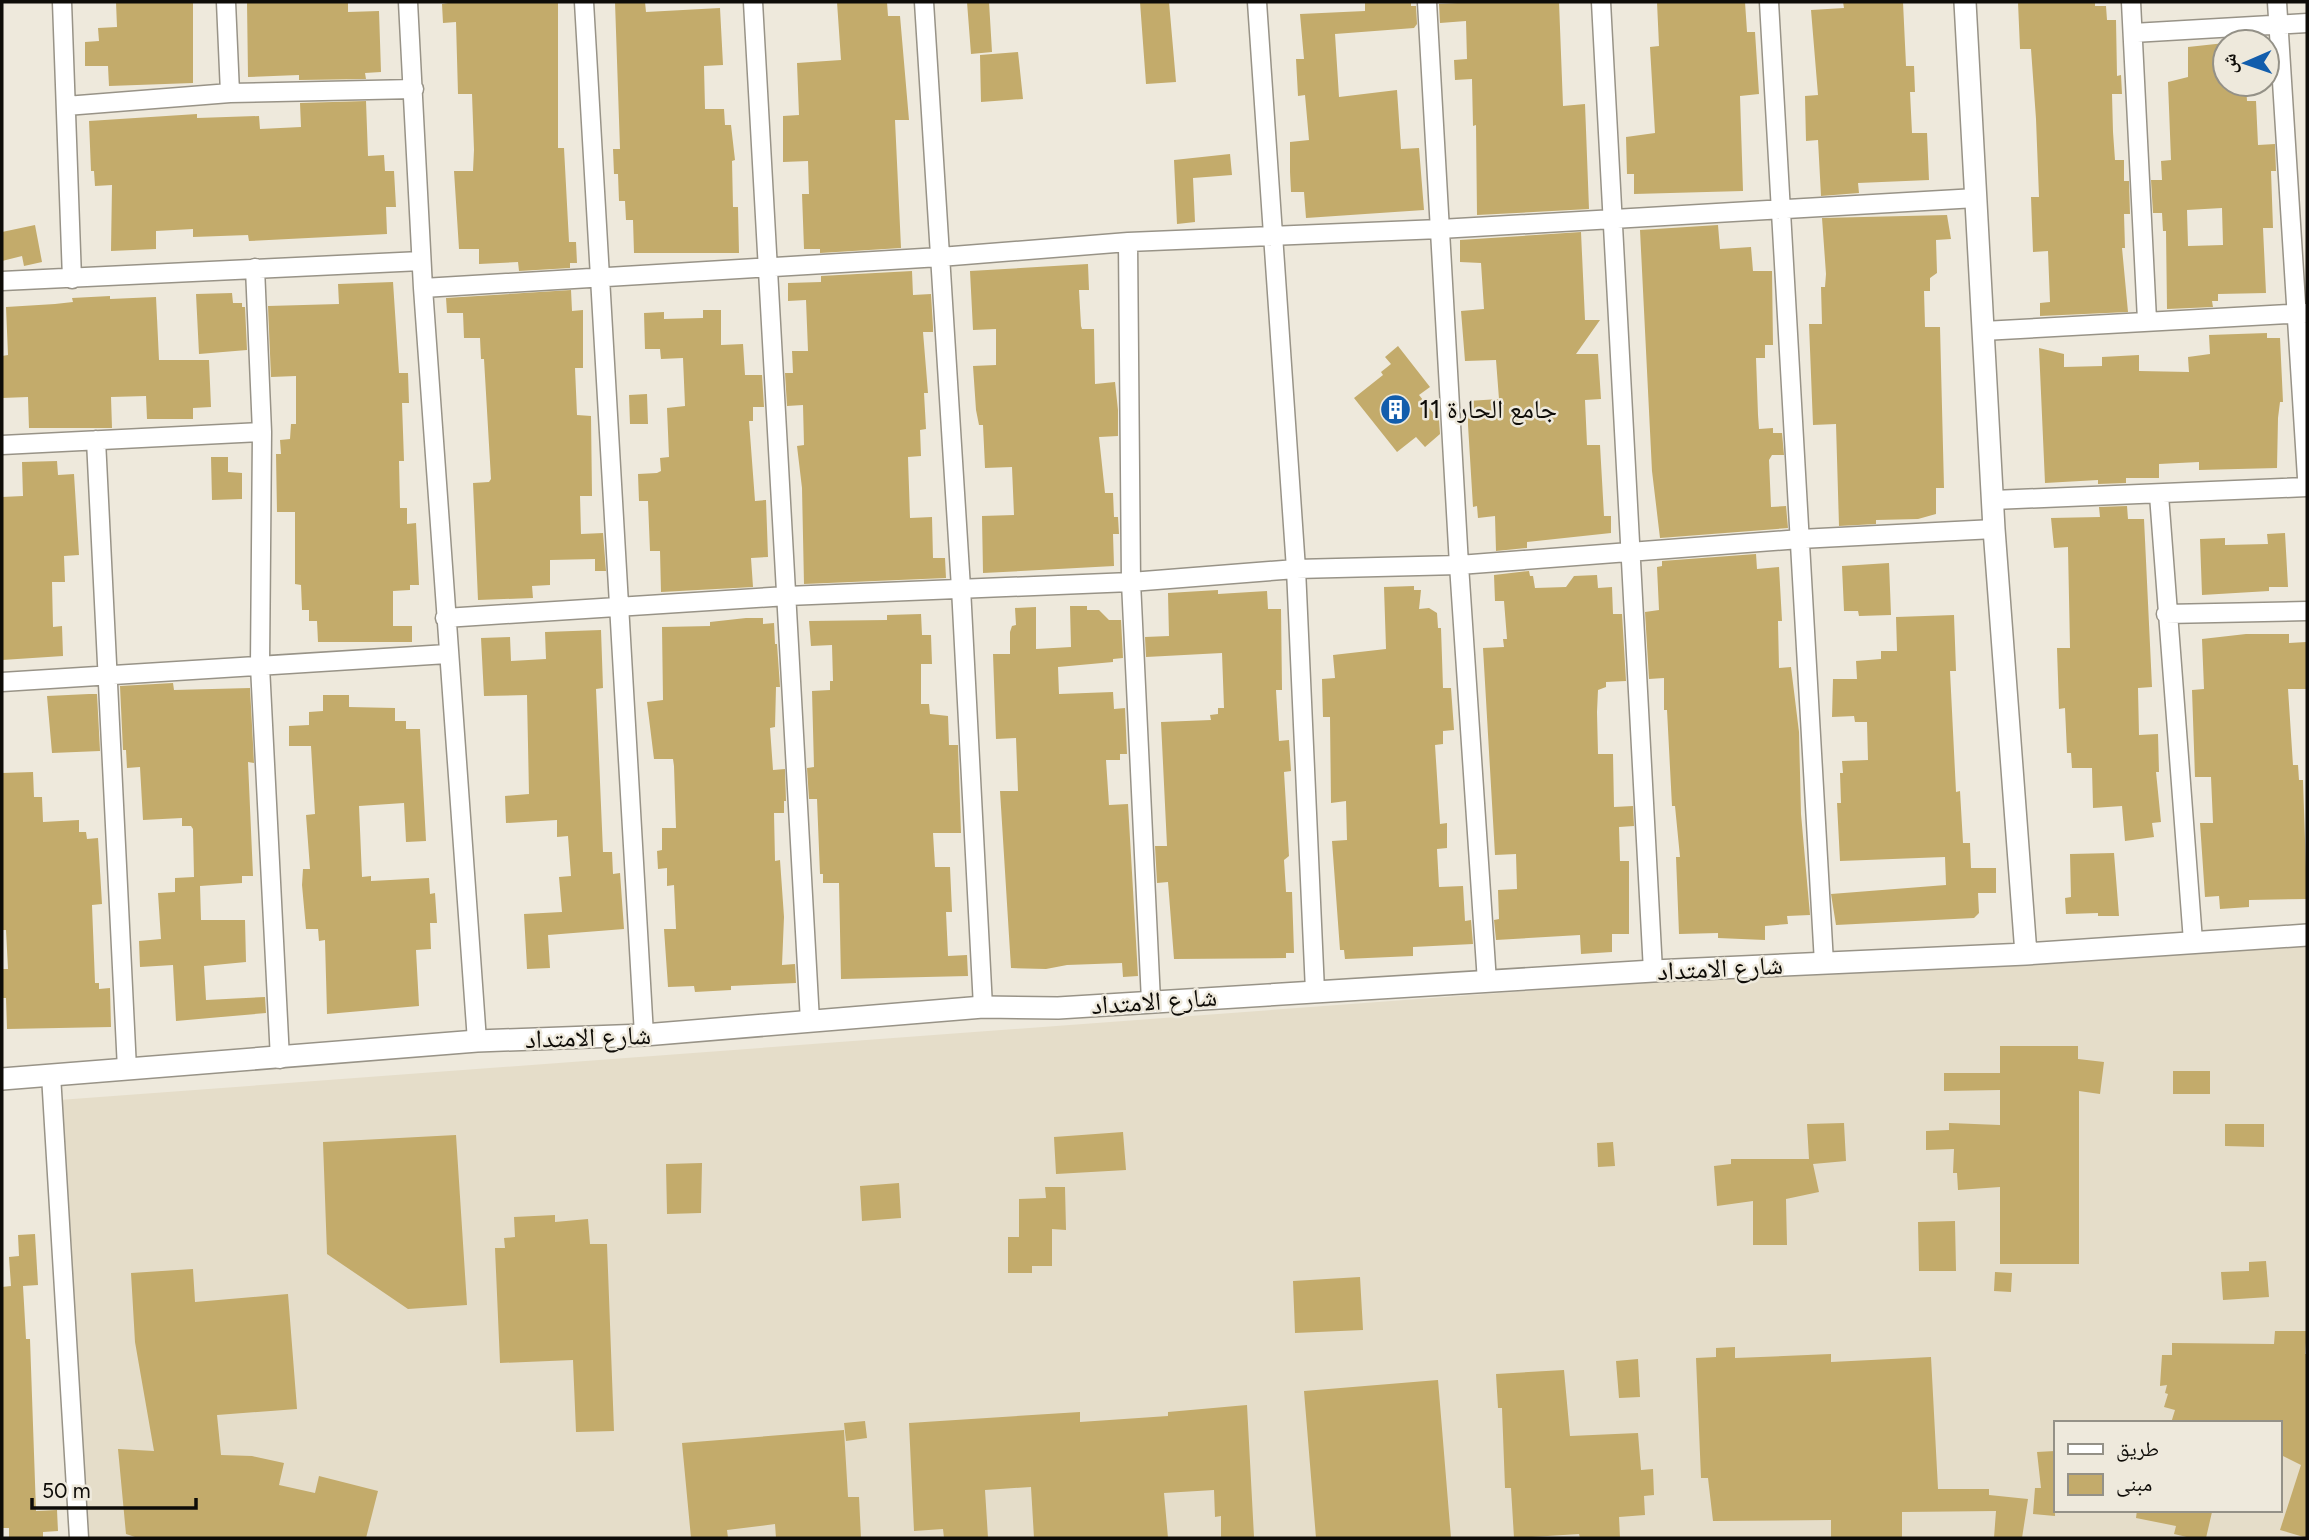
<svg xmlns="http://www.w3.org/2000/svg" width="2309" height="1540" font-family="Figtree,'Noto Naskh Arabic',sans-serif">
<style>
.built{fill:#e5ddc9;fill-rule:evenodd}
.building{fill:#c3ab6b;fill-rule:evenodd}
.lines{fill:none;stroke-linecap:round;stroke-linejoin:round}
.minor-casing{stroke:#989387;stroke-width:21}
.tertiary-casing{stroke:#989387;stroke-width:24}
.minor{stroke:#fff;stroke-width:18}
.tertiary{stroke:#fff;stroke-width:21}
.labels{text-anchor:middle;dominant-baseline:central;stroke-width:5;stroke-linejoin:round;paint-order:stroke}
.poi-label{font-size:26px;fill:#0e0c08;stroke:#eee9dc;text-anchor:start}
.street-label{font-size:26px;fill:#0e0c08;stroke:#eee9dc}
</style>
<rect width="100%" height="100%" fill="#eee9dc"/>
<path class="built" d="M2307,942v596h-2219l-29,-438 1967,-146zM2055,1423h224v87h-224z"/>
<path class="building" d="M116,2h77v81l-84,3 -1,-20h-23v-24l14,-1 -1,-13 19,-1z
M247,2h101v10l31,-1 2,61 -16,1 1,6 -67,1v-5l-51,2z
M454,2h104v146h6l5,94h7l1,21h-7v5l-51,3 -1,-9 -39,2v-15h-20l-5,-78h19l1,-21 -2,-56h-14l-2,-72 -13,1 -1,-19z
M615,2h30l1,10 74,-4 3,57 -19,1 1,43h19l1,16h6l4,35 -3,1 1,46h5l1,46h-105l-1,-33h-7l-1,-19h-6l-1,-27h-4l-1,-25h7z
M837,2h50l1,14h12l9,104h-14l6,128 -81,5v-4h-16l-2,-55h7l-1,-33 -25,1v-46l16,-1 -2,-52 44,-3z
M967,2h22l3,50 -21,2z
M1140,2h29l7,80 -30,2z
M1365,2h46v4h5l1,18 -3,4 -79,6 4,63 58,-7 4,59 18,-1 5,62 -118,8 -2,-26h-13l-1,-20v-30l19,-2 -4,-45 -7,1 -2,-37h8l-4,-45 65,-3z
M1475,2h84l4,104 22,-2 4,105 -112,6 -1,-90 -3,1 -1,-47 -17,1 -1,-20 13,-1 -1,-38 -26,2 -1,-19z
M1657,2h88l2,30h8l4,62 -19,2 3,95 -109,3v-20h-7l-1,-37 29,-4 -5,-86 9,-1z
M1843,2h60l3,64h8l1,26h-5l2,41h15l2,47 -71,3 1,10 -38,3 -3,-56 -12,1 -1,-45 13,-1 -7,-85 33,-2z
M2018,2h77v4h11l1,14h9l1,56 4,-1 1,19h-10l1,38 2,28h9v21h5l1,33h-6l1,34h-3l6,64 -88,4v-13l10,-1 -2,-51 -15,1 -2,-55h8l-3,-78 -5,-70h-11z
M2225,43v41h21l1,17h9l2,44 17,-1 1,27h-5l2,57h-10l3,65 -48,1v7h-6l1,6 -46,2 -1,-78h-3l-1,-18h-9l-2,-33h11l-1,-19 10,-1 -3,-78 20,-5v-30zM2222,208l1,37 -35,1 -1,-36z
M1018,52l5,47 -42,3 -1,-47z
M366,101l2,55 16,-1 1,16h9l2,36h-10l1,27 -138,7 -1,-6 -55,2v-8l-37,2v18l-45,2 1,-66 -17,1 -1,-15h-3l-2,-50 108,-7v4l62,-2 1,13 41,-2 -1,-24z
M1230,154l2,21 -39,3 2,44 -18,2 -3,-64z
M1947,215l4,24 -15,1 1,33 -7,5v13h-6l1,36h15l4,161h-8v26l-18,5 -42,1v4l-37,2 -3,-102 -23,1 -4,-101h13l-1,-37h4l1,-13 -4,-56z
M35,225l7,37 -18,4 -2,-10 -20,5v-29z
M1718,225l2,24 31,-2 2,24h19l1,74h-8v13h-9l2,57 1,14 14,-1v5h9l2,22h-12l-3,5 2,47 15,-1 2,22 -128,10 -8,-67 -12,-241z
M1581,232l4,88h15l-24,34h22l3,45 -16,1 2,45h13l4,71h7v17l-84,9v6l-31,3 -1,-35 -17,2 -1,-12 -4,1 -5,-82v-24l31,-2 -3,-39 -31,1 -4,-50 23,-2 -3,-46 -21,-1v-22z
M1088,264l1,26h-10l2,36 1,3h12l1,55 20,-2 3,28v26l-19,1 6,56h8l1,24h4l1,17h-6l1,32 -131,7 -1,-57 32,-1 -2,-48 -27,1 -2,-43h-4l-3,-15 -3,-44 23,-1v-36l-23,1 -3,-59z
M912,271l1,24 18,-1 2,33v5h-10l5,61h-4l2,36 -6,1 1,26 -13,1 2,61 22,-1 1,41h12l1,20 -142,6 -2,-96 -5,-42 7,-1 -1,-40 -16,1 -2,-33h8l-1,-22h16l-2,-51 -18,1v-18l33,-1v-6z
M393,282l6,91h9l1,30h-7l2,58h-5l1,47h7v16l9,-1 3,62h-9v5l-17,1v35h19v16h-94l-1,-21h-8v-11h-7l-1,-25 -6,-1v-72h-18l-1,-58h5l-1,-14 10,-1 1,-15h5v-48l-25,1 -3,-71 71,-2 -1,-20z
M571,290l1,21 11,-1v58h-8l2,47 14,1 1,80h-12l1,38 22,-1 3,38h-11v-12l-45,1v25l-18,1 1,12 -55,2 -5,-117 16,-1 2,-3 -7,-120h-3l-1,-21h-16l-1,-25h-16l-1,-15z
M232,293l1,10h9v4h3l2,43 -48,4 -3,-60z
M110,296v3l46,-2 3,63h50l2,47 -18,1v11h-46l-1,-23 -35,1 1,31h-83l-1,-31 -26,1v-42l6,-1 -2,-48 49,-3 18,-2 -1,-4z
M703,310h18v35l22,-1 2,31h17l2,32h-11v14h-4l6,80 11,-1 2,57 -17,1 2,29 -92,5 -1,-41h-10l-2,-50h-9l-1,-27 19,-1 4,-2 -1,-13 9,-1 -2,-49 18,-2 -2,-48 -22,1 -1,-10h-15l-1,-36 20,-1v7l39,-1z
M2267,333v5h13l3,64h-3l-2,16 -1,50 -78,2v-8l-40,2v14h-33v5l-28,1v-4l-53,3 -6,-135 25,6v13l38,-1v-9l37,-2v16l50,1 -1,-15 22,-3 -1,-19z
M1398,346l32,41 -11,8 20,25 1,14 -15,13 -9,-10 -19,15 -43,-54 29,-23 -2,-3 10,-8 -6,-7z
M647,394l1,30h-18l-1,-29z
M211,457h17v15l14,1v26l-30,1z
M57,461l1,14 16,-1 5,81 -15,1 1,26h-13l1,45 9,-1 1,30 -61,4v-163l21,-1 -1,-34z
M2127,506l1,13h16l8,168 -14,1 1,47 19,-1 1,38h-3l5,50 -9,1 2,14 -29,4 -3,-35 -29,2 -1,-40h-20l-1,-15h-4l-2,-45 -6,1 -2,-61h13l-2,-101 -14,1 -3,-30 49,-1 -1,-10z
M2285,533l3,54h-19v4l-67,4 -2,-56 25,-1v7l43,-1 -1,-10z
M1756,554l1,15 22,-2 3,54h-4l1,47 12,-1 8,65 2,82 9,101 -23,1 1,8 -23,2v14l-47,-2v-5l-39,1 -3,-77h4l-5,-51h-3l-5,-96h-3v-32l-15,1 -4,-67 14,-2 -2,-43 5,-1v-5z
M1889,563l2,52 -32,1 -1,-5h-14l-2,-45z
M1529,571l1,5h3l2,12 31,-1 8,-11 23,-1 1,13 14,-1 1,27h9l4,67 -20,1v5l-8,3 -1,22 1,42h15l1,53 19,-1 1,20 -15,1 1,34h9v73h-17v18l-31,2 -1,-19 -84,5 -2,-20 5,-1 -1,-29 19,-1 -1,-35 -21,1 -12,-207 21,-1 -1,-8h4l-3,-38h-9l-1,-26z
M1414,586v4h7l-2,19 10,-1 8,5 1,15h3l2,60h8l3,42 -11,1v13l-8,1 5,79 7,-1v25l-10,1 2,38 24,-1 2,35 6,-1 2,24 -60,3v9l-68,3 -1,-9h-4l-8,-109 15,-1 -1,-39 -15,2 -1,-86h-7l-1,-38 13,-1 -2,-23 53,-6 -2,-62z
M1218,590v4l49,-3 1,18h13l1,81h-6l3,51 10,-1 2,31 -7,1 5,84 -5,4 2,32h6l2,61h-8v5l-112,1 -6,-77 -11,1 -2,-37h12l-6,-124 50,-2 -1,-5 8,-1v-6h6l-2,-55 -76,4 -1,-20 24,-1 -1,-43z
M1070,606h17v4h12l10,10h12l2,38 -10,1v3l-55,5 1,27 54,-2 1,17 11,-1 2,46h-7v6h-14l3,45 19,-1 10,172 -15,1 -1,-14 -55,2 -21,4 -35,-1 -11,-177h18l-2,-53 -20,1 -3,-85h17v-22l2,-6 4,-1 -1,-17 21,-1v42l35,-2z
M921,614l1,21h9l1,29h-11v40h8l1,10 18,2 1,29h9l3,88h-28l2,34h15l2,45h-6l2,44 19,-1 1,21 -127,3 -2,-96h-16v-9h-3l-3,-75h-8l-2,-31 7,-1 -2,-76 18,-1v-9h3l-1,-36 -21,1 -2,-25 78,-1v-5z
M1954,615l2,56h-6l6,121 4,-1 3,52h7l1,25h25v25h-18l1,20 -5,5 -138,7 -5,-31 115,-9 -1,-28 -105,4 -3,-58h4l-1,-30h3l-1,-12 26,-1 -1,-38h-12l-1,-6 -22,1 1,-38h24l-1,-18 25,-2v-8h16l-1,-34z
M746,618h17v6l11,-1 1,21h2l3,43h-4l-1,40 -5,1 3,42 12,-1 1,32h-2v12h-10l1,48 5,-1 4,57 -2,48 13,-1 1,19 -65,3v4l-36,2 -1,-6 -26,1 -4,-58h12l-2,-44 -7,1v-18l-9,1 -1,-18 5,-1v-22h14l-2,-62 -1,-7h-19l-7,-57 16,-2 -1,-73 48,-1v-4z
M601,630l2,58 -7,1 7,163h9l1,22 7,-1 4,56 -76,6 2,33 -23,1 -3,-55 38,-2 -3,-35 12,-1 -3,-40 -11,1v-17l-51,3 -1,-27 24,-2 -2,-99 -43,1 -3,-58 29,-1 1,24 35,-2 -1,-27z
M2246,634h43v9l17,-1v47h-18l5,76h5l1,15h4l4,119 -58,1v7l-29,2 -1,-13 -14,1 -5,-74h13l-2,-46h-16l-3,-87 12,-1 -2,-50z
M173,683l1,7 76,-2 4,75 -6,-1 5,114h-11v7l-42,3 1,34h44l1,42 -42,4 2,34 59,-3 1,16 -90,8 -3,-56 -33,2 -1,-26 22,-2 -3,-46 17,-1v-14l19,-1 -1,-48 -2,-3h-9v-8l-39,2 -3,-53 -13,1 -1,-18h-3l-3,-64z
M89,694h8l3,57 -48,2 -5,-57z
M323,695h26v12l46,1v13h11v8h14l6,112 -20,1 -2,-39 -45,3 3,71 9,-1v5l58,-3 1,16 5,-1 2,30h-7l1,26 -15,1 3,56 -92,8 -2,-74 -6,1 -1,-12h-12l-4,-44 1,-16h7l-4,-54 9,-1 -4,-68h-22v-20l20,-1v-13l14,-1z
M33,772l1,25h8l1,25 36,-2v12h7l1,7 11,-1 4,66 -10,1 3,78h4v6l11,-1 1,39 -104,2 -1,-31h-4v-29h6l-2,-39h-4v-157z
M2114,853l5,63h-21v-3l-32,1 -1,-16 6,-1 -1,-43z
M2000,1046h78v13l26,3 -4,32 -21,-3v173h-79v-77l-42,3 -1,-17h-4l1,-24 -28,1v-19l23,-1v-7l51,2v-35l-56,1v-18h56z
M2173,1071h37v23h-37z
M1844,1123l2,38 -33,3 6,28 -33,7 1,46h-34v-44l-36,5 -3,-40 17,-2v-5h78l-2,-35z
M2225,1124h39v23l-39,-1z
M1123,1132l3,38 -70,4 -2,-37z
M456,1135l11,170 -59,4 -81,-55 -4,-112z
M1613,1142l2,24 -17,1 -1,-24z
M702,1163l-1,50 -34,1 -1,-50z
M899,1183l2,35 -39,3 -2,-35z
M1045,1187h20l1,43 -14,-1v37h-20v7h-24v-36h11v-38l27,-1z
M555,1215v7l33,-3 2,25h17l7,187 -38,1 -3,-72 -73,3 -5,-115h10l-1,-10 11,-1 -1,-20z
M1955,1221l1,50h-37l-1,-49z
M35,1234l3,51 -15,1 3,53h4l6,172 21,-1 1,21 -15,1v6h-34v-10h-7v-241l9,-1 -2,-29 10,-1 -1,-21z
M2266,1261l3,36 -46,3 -2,-28 28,-1v-9z
M193,1269l2,33 93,-8 9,115 -80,6 4,40 31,1 32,7 -5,22 36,8 4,-17 59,15 -12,47h-228l-12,-4 -8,-85 36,2 -19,-109 -4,-69z
M1995,1272l17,1 -1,19 -17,-1z
M1360,1277l3,53 -68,3 -2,-52z
M2275,1331h32l-2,23h2v184l-27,-8 21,-65 -22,-11v-31h-108l4,-13 -11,-3 4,-13 -3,-1 2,-8 -7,1 2,-31h10v-12l102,1z
M1735,1347v11l96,-4v8l100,-5 7,132h51v6l39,4 -6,39h-28l2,-27 -94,1v26h-71v-18l-118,1 -5,-43h-7l-5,-120 20,-1v-9z
M1638,1359l2,38 -21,1 -3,-37z
M1564,1370l6,66 68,-3 3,37 12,-1 1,26 -10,1 1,19 -26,2 1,21h-40l-1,-4 -65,4 -3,-50h-6l-3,-80h-4l-2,-34z
M1438,1380l13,158h-135l-12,-147z
M1247,1405l7,132h-33v-21l-6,1 -1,-27 -50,3 4,45h-134l-3,-51 -46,3 3,48h-44l-1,-9 -29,2 -5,-108 171,-11v10l88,-6v-4z
M865,1421l2,17 -21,3 -2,-18z
M844,1430l4,67h11l2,41h-85l-1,-14 -48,6 1,8h-37l-9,-95z
M2055,1451v65l-22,-2 2,-26h6l-4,-36z
M2137,1510h66l9,2 -6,26h-15l-17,-4 2,-8 -40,-8z"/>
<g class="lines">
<defs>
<path id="minor" d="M62,2l10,277
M226,2l4,91
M408,2l15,286 54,753
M584,2l60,1033
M753,2l57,1019
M924,2l37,586 22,419
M1257,2l39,567 19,422
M1427,2l32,563 28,417
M1601,2l52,969
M1769,2l55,961
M2131,2l16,318
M2277,2l30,476
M2133,33l174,-10
M66,106l164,-13 184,-4
M1128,242l3,340 20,419
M255,268l7,164 -2,234 20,393
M2,281l419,-20
M423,288l517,-31 188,-15 312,-13 536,-31
M1983,331l324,-18
M96,440l31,629
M2,445l260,-13
M2159,495l34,446
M1993,500l314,-13
M2166,614l141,-3
M445,618l342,-22 344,-14 165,-13 163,-4 341,-26 194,-10
M2,682l445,-28
M51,1075l28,463"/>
<path id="tertiary" d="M1965,2l29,527 32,425
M2,1079l475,-38 167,-6 339,-28 75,1 595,-37 373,-17 281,-19"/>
</defs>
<use href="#minor" class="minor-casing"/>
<use href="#tertiary" class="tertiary-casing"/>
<use href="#minor" class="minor"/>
<use href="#tertiary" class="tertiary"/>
</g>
<defs>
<symbol id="building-disc" viewBox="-11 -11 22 22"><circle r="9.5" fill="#125dac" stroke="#eee9dc"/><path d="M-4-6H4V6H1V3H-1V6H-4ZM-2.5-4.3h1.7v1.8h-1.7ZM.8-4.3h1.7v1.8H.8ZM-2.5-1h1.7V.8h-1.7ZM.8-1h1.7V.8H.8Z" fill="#fff"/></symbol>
</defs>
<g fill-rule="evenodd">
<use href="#building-disc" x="1378" y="392" width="35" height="35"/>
</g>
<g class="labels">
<g class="poi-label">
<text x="1419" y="409">جامع الحارة 11</text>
</g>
<g class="street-label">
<text transform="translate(1720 968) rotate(-3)">شارع الامتداد</text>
<text transform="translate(1154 1001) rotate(-4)">شارع الامتداد</text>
<text transform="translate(588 1037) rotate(-2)">شارع الامتداد</text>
</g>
</g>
<rect width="2309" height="1540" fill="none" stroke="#0e0c08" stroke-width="7"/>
<rect x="2054" y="1421" width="228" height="91" fill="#eee9dc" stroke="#949187" stroke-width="2"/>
<rect x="2068" y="1444" width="35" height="10" fill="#ffffff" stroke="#949187" stroke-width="2"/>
<text x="2116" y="1456" font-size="21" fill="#0e0c08">طريق</text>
<rect x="2068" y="1474" width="35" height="21" fill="#c3ab6b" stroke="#949187" stroke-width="2"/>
<text x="2116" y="1491" font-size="21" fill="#0e0c08">مبنى</text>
<g transform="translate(2246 63) rotate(268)"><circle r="33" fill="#eee9dc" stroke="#949187" stroke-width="2"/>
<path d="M0-5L12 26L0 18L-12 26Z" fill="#125dac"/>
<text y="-10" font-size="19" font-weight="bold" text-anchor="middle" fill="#0e0c08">ش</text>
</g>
<path d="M32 1498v10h164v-10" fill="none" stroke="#0e0c08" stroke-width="3.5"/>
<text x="42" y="1498" font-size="21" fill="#0e0c08" stroke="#eee9dc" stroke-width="5" paint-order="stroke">50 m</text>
</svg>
